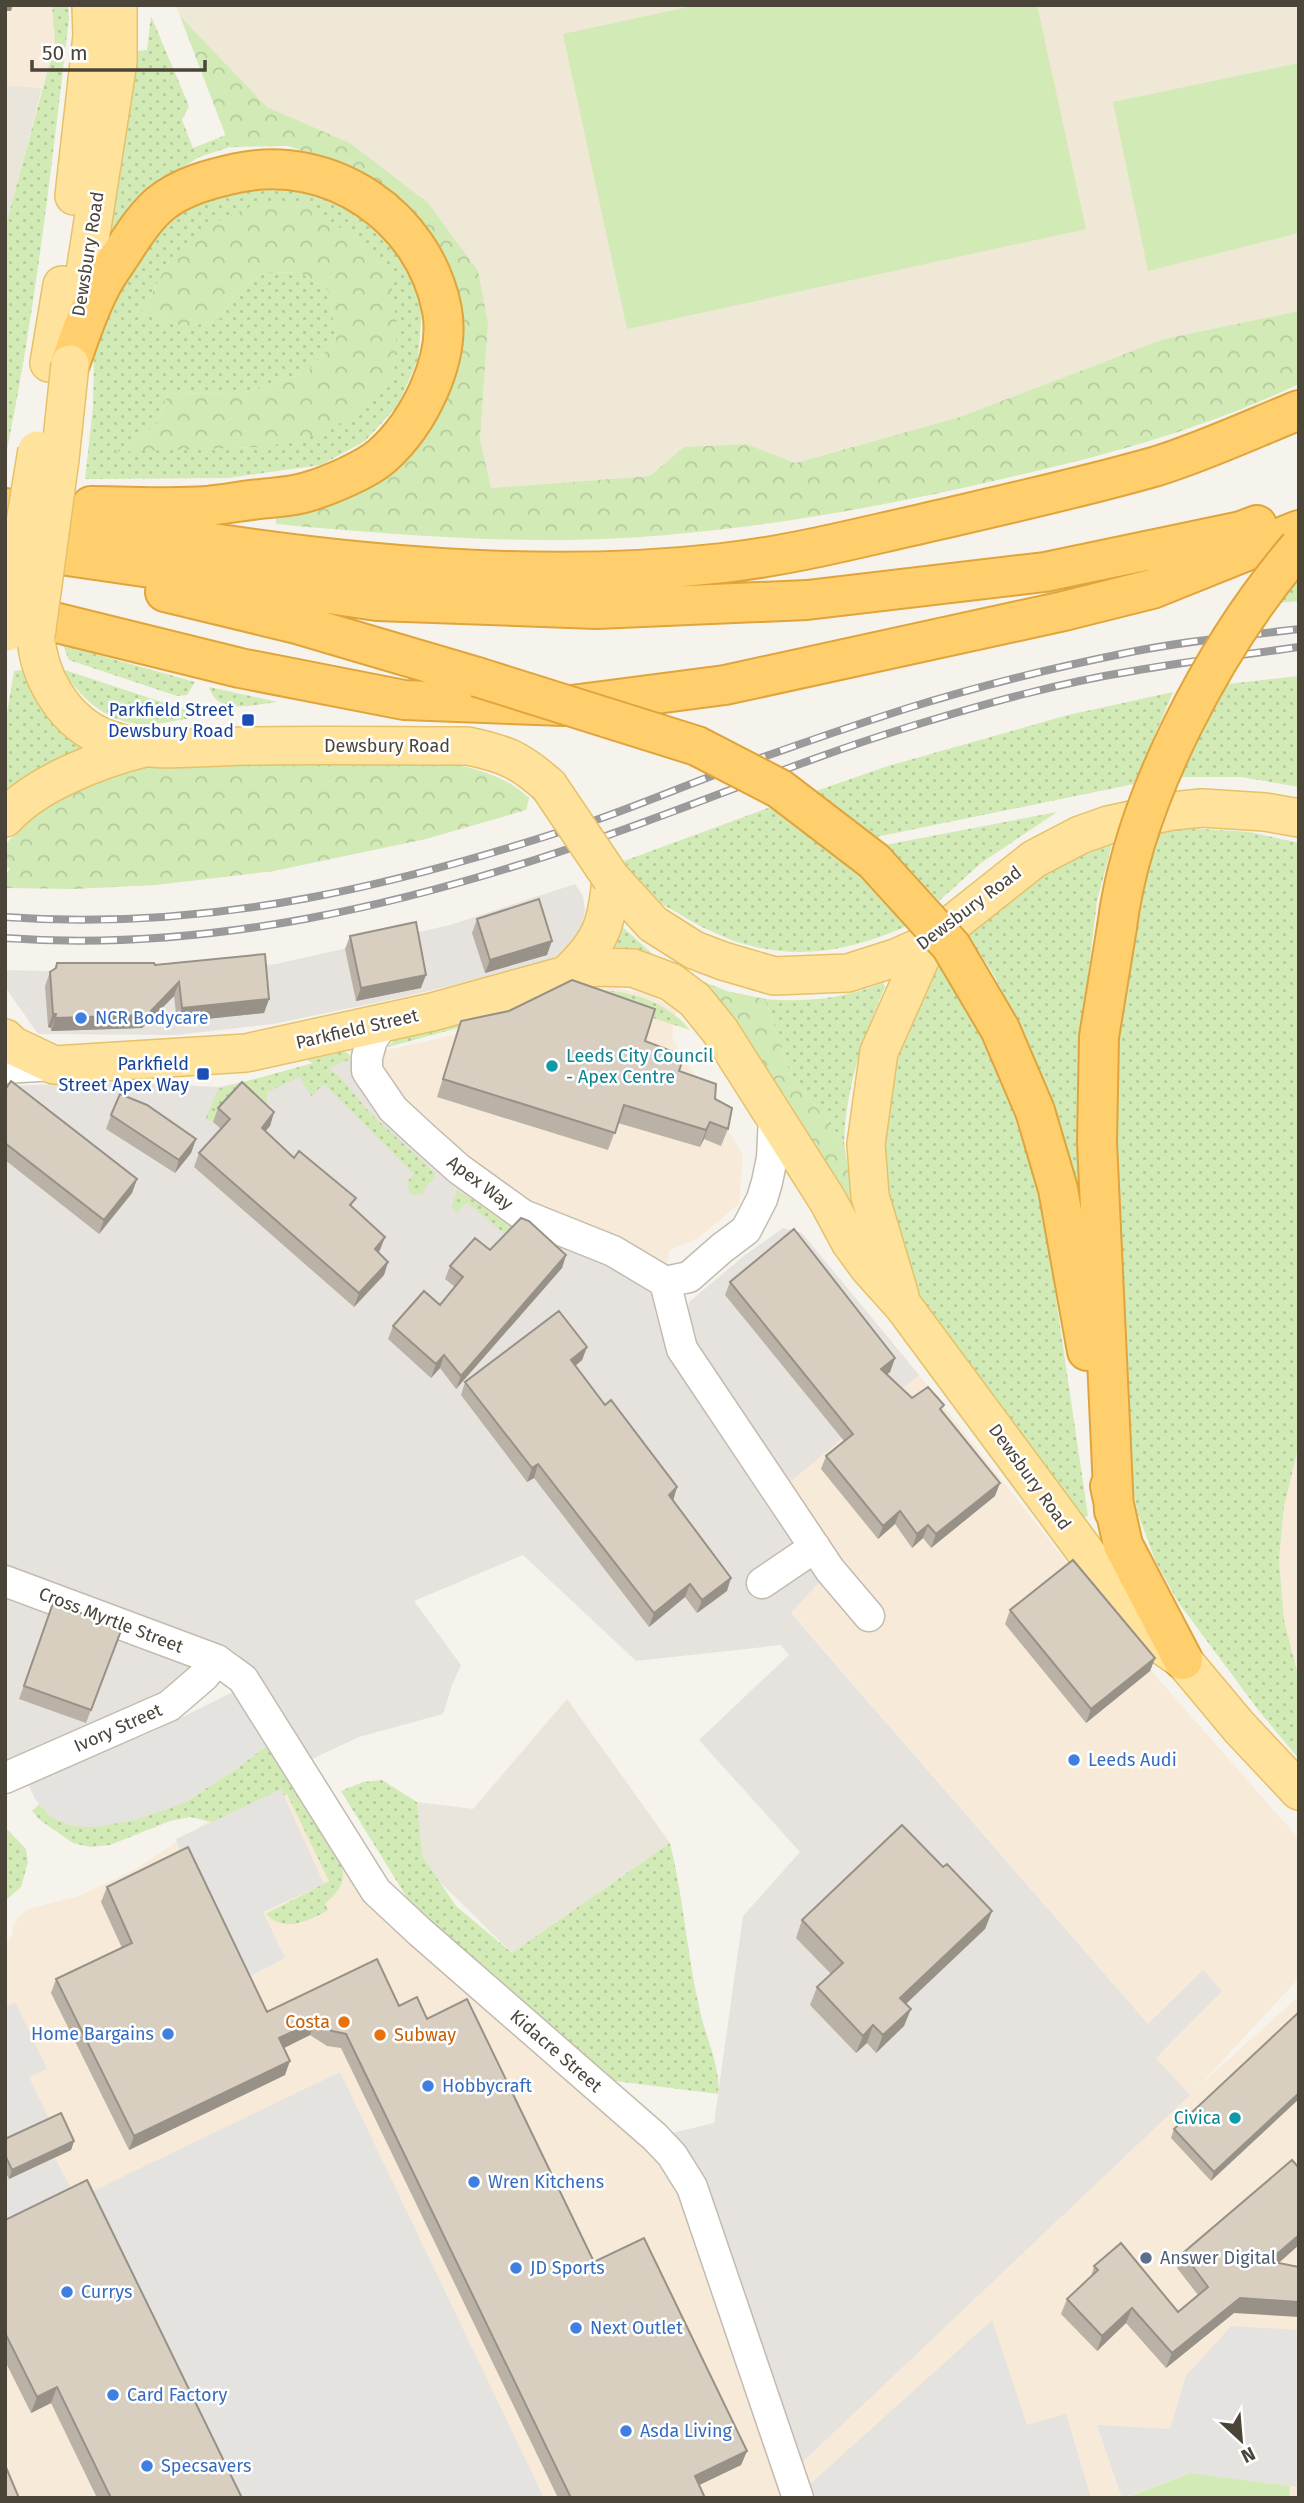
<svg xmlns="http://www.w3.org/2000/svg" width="1304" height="2503" font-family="'Fira Sans',sans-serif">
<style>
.residential{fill:#eae5da}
.commercial{fill:#f7ead8}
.industrial{fill:#e6e2dd}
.education{fill:#efe8d6}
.grass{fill:url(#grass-dots);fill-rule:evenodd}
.forest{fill:url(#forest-crowns)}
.green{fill:#d2eab5}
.parking{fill:#e5e3e0}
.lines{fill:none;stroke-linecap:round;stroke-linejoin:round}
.minor-casing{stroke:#c2bbae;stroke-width:33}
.major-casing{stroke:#e6c16a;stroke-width:40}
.highway-casing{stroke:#e0a43c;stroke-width:42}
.minor{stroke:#fff;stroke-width:30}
.major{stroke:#ffe39c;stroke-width:37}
.highway{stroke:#ffcf6e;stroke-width:38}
.rail-casing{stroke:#9a9a9a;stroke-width:8}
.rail{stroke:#fff;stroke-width:5;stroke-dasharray:16;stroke-linecap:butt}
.major-bridge-casing{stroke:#e6c16a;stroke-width:40;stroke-linecap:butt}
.highway-bridge-casing{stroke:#e0a43c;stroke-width:42;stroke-linecap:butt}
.major-bridge{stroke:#ffe39c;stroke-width:37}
.highway-bridge{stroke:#ffcf6e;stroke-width:38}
.wall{fill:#bab2a6}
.shaded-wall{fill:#979187}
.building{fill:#d8cfc1;stroke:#979187;stroke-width:2}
.transit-dot{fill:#1a4fb4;stroke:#fff;stroke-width:2.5}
.shop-dot{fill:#3f7fe0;stroke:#fff;stroke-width:2.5}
.culture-dot{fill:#0f9aa8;stroke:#fff;stroke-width:2.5}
.food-dot{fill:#e8710a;stroke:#fff;stroke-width:2.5}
.service-dot{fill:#5c6f8a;stroke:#fff;stroke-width:2.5}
.labels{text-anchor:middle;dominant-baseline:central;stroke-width:5;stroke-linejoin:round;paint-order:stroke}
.street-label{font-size:18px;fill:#4b4439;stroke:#fff}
.transit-label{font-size:18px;fill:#164399;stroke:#fff;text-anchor:end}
.shop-label{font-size:18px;fill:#366cbe;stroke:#fff;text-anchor:start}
.culture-label{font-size:18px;fill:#0d838f;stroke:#fff;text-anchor:start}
.food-label{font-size:18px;fill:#c56008;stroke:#fff;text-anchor:end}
.service-label{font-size:18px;fill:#4e5e75;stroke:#fff;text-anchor:start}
</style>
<defs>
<pattern id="grass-dots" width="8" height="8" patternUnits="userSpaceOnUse" patternTransform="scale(1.75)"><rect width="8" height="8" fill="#d2eab5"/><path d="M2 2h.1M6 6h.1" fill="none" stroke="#b6ca9c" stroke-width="1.8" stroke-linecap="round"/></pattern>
<pattern id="forest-crowns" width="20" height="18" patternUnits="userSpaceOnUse" patternTransform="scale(1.75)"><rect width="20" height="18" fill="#d2eab5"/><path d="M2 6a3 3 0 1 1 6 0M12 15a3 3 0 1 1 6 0" fill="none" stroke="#b6ca9c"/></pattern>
</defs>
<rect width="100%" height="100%" fill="#f6f3ec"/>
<path class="residential" d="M5,85l37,3 -37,140z
M567,1699l103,144 -158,110 -73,-72 -18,-25 -4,-54 56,7z"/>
<path class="commercial" d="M5,5h47l3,38 -13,45 -37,-3z
M578,986l37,2 32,6 29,15 -4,29 71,117 -4,49 -42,35 -28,11 -4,32 -142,-67 -137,-99 -37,-57 95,-22 50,-15z
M919,1375l241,306 139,158v139l-100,108 100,-90v502h-1294v-555l7,-6 1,-11 6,-10 9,-7 51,-13 55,-26 153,-100 89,121 296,264 119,318 399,-378 -34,-37 47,-87 -54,54 -358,-413 -13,-121z
M1299,1444v234l-15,-58 -5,-60 5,-53z"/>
<path class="industrial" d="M575,884l8,12 2,15 -4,16 -12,18 -14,12 -22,9 -134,32 -126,26 -97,11 -138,-1 -33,-47v-17l153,4 118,-10 174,-39z
M349,1059l37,58 279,165 17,64 7,-44 56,-47 38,-27 19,5 117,142 -140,116 51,79 -39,43 357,411 55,-54 19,21 -66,67 34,37 -400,379 -98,-287 -37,-50 59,-14 29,-207 57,-64 -101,-112 90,-85 -8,-10 -145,16 -113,-106 -109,46 47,64 -9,20 -9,29 -84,23 -62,29 -46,-93 -13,-19 -13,-8 -220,-78v-482l107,-4 106,5z
M5,1581l210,80 -11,15 -199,87z"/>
<path class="education" d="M175,5h1124v306l-135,28 -204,78 -166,46 -47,-19 -63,3 -34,29 -159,12 -11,-48 8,-117 -138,-180 -83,-36 -87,-91z"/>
<path class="grass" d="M52,5h16l1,13c-17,145 -33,289 -62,432l-2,-1v-221l50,-185z
M151,16l38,90 -7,14 11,28 33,-13 4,12 -31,10 -41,26 -56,76 36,-208 9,-1z
M292,176l88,45 29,41 13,48 -4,49 -20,46 -33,36 -44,24 -93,13 -143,1 8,-72 1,-57 30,-65 34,-57 21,-21zM170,259l220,17 -123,171 -150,4 39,-25 12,-32 73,-1 65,-20 30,-33 -7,-49 -30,-19 -35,1 -27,18 -18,29 -33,7 -44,-14z
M1299,574v27l-22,2z
M63,645l132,37 -8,13 -10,1 -108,-36z
M35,668l60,77 -90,62v-82l9,-54z
M62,669l142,47c-19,2 -46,10 -65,8 -35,-3 -60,-28 -77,-55z
M1299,676v111l-58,-10h-66l44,-92z
M209,687l69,15c-24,2 -60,15 -69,-15z
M1173,692l-39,92 -258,53 -60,-46 72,-25 180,-51z
M776,805l89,71 44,49c-81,37 -151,38 -228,-10 -11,-7 -27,-14 -36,-24 -8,-9 -14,-20 -21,-30z
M1057,812l-76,51 -42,38 -54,-56z
M1186,828l64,4 49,11v601l-15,63 -5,53 5,60 15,59v80l-40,-48 -81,-109 -23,-42 -17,-46 -11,-53 -14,-398 26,-175 18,-57z
M1112,844l-15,57 -16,131 -1,168 -6,1 -58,-181 -22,-45 -27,-40 68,-55 43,-24z
M615,920l43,39 41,21 -3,6 -97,-34z
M940,962l40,69 22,49 39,117 47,319 -14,5 -143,-205 -27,-53 -18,-63 -3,-72 14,-69 22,-62z
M883,983l2,4c-22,51 -39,99 -41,155l-54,-68 -25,-75c41,4 80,-1 118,-16z
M589,990c37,-1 77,10 101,40l-74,-24z
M551,994l-56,24 -107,29 8,-10z
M343,1052l5,1 3,6 -23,9 10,7 33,39 63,58 1,6 -8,7 -5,9 -9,1 -4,-4 -2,-9 7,-8 -90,-90 -13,12 -11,-19 -33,15v15l-24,-19 -30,33 -8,-1 13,-31 95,-26 -6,-3z
M457,1190l47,29 13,5 -10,12 -40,-34 -10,11 -5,-7z
M270,1743c17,27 75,106 73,134 -1,12 -10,19 -18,27l3,6c-18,11 -45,23 -62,4l63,-33 -42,-87 -66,30 -31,-7 -20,4 -60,24 -20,2 -17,-4 -33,-23 -8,-9 7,-7 13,14 132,-15 52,-34z
M382,1780l35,22 5,54 34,50 56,47 158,-110c14,56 17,115 31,172 6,26 20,53 17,79l-110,-14 -186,-158 -81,-131 22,-9z
M5,1827l21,22 2,13 -7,25 -16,14z"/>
<path class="forest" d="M180,16l87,91 83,36 78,60 50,68 10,52 -8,117 11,48 159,-12 34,-29 63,-3 48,19 165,-46 204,-78 135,-28v73c-95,45 -195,72 -297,95 -130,30 -264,54 -398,60 -109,4 -219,-5 -328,-15v-6l70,-18 2,-13 105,-144 -103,-175 -62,-22 -58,1z
M259,203l48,2 51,35 32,36 7,49 -3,49 -33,36 -37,23 -57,14 -152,5 41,-26 12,-32 73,-1 65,-20 30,-33 -7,-49 -30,-19 -35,1 -27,18 -18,29 -33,7 -44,-14 28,-54 32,-31z
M144,764h311c28,7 53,14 74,34l-3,12 -100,29 -152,32 -118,14 -82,4 -69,-1v-12l5,-8 -5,-1v-22c41,-46 81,-64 139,-81z
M699,980l28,11 38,8 25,75 54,68 10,66 -6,3 -152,-225z"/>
<path class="green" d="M697,5h340l49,224 -459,100 -64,-295z
M1299,63v170l-151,38 -35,-169z
M1191,2473l99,13 -1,12h-164z"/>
<path class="parking" d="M235,1691l35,52 -34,26 -52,34 -48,17 -41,7 -22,-1 -21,-8 -17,-19 -8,-18 125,-49z
M281,1789l43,95 -61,28 22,46 -44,23 -58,-119 -7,-23z
M15,2002l32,67 -18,8 23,48 -47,22v-140z
M340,2072l204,426h-311l-142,-306z
M55,2158l21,40 -71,35v-62l4,8z
M992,2320l35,105 39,-11 25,84h-293v-3z
M1231,2326l68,4v157l-108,-14 -69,25 -25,-73 73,4 16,-53z"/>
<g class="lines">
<defs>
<path id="minor" d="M383,1023l-11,17 -5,17v14l26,38 28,26 38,34 64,46 90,36 52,31 24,-5 33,-29 24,-18 16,-31 5,-17 5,-24 2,-41
M5,1068l49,-3
M665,1282l17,67 148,221 39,46
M5,1581l212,79 26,19 133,212 44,41 235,205 17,18 20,32 106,311
M762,1583l53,-36
M5,1778l164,-72 35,-30 13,-16"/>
<path id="major" d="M74,196l18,-160 -1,-31
M77,323l41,-261v-57
M49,363l13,-78
M36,636c2,39 26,81 62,99 46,22 104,11 153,11 72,-1 145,0 217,0 38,8 52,14 81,40
M5,818c31,-35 95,-59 139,-70
M611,878l42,46 41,26 29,11 51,15 74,-3 50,-16 29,-13 107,-85 46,-24 28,-10 64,-14 30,-3 63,4 34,6
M565,976c36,-33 42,-51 46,-98
M5,1038l7,7 42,20 192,-12 186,-41 163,-45 38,1 38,14 24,18 25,31 108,170 22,41 19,26 35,39 212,286 42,50 25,17 56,67 60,64
M900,1296l-30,-100 -4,-52 13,-92 48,-108"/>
<path id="highway" d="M70,364c9,-25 17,-51 29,-74 7,-16 19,-30 28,-45 9,-14 20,-30 33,-41 22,-18 50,-25 77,-31 93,-20 187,43 205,137 9,49 -23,113 -60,146 -16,14 -54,30 -75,36 -15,5 -32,5 -47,7 -18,2 -35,5 -53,7 -38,3 -77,0 -116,0
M5,508c235,43 479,82 718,55 64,-7 127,-23 189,-37 81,-19 165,-37 245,-60 48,-15 95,-37 142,-56
M13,548l364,53 220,8 210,-9 238,-28 196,-41 16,-6
M165,592l132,32 180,53
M5,610l235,58 164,32 160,6 161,-21 339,-74 88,-22 147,-59
M1035,1111l23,78 29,162
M1110,1486l13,59 60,115
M1114,1511l-17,-369 2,-105 18,-110"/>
</defs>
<use href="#minor" class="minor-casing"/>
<use href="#major" class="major-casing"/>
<use href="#highway" class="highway-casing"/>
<use href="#minor" class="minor"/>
<use href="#major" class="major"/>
<use href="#highway" class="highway"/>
<defs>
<path id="rail" d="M5,917c208,15 396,-32 591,-97 51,-18 100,-39 151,-57 52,-19 105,-37 158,-54 73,-23 147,-41 221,-56 57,-12 116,-17 173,-24
M5,938c204,15 407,-34 598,-101 103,-36 204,-79 309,-111 72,-22 146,-43 221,-55 55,-10 110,-16 166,-24"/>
</defs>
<use href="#rail" class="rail-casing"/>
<use href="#rail" class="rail"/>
<defs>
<path id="major-bridge" d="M7,632l30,-182
M36,636l24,-177 10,-95
M549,786l62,92"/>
<path id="highway-bridge" d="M477,677l220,69 83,43 94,72 77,85 49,83 35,82
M1117,927c16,-128 98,-282 182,-380"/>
</defs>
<use href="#major-bridge" class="major-bridge-casing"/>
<use href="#highway-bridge" class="highway-bridge-casing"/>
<use href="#major-bridge" class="major-bridge"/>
<use href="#highway-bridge" class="highway-bridge"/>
</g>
<path class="wall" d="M477,919l70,36 -62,18 -13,-40z
M350,936l71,52 -65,13 -11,-52z
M57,963l98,2 114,34 -5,14 -87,9 -3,-26 -32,32 -91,3v-3l-3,-1 -3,-41 5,-14 4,-3z
M461,1021l218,50 36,28 13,30 -7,17 -17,-7 -4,8 -82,-24 -10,27 -171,-53z
M5,1090l132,89 -5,14 -33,41 -94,-74z
M218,1108l56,4 -4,14 -5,5 29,27 58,49 28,43 -2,2 10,10 -4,13 -30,32 -160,-140 5,-14 22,-24 -8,-7z
M111,1115l85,24 -5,14 -16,20 -69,-44z
M490,1250l76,5 -4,13 -106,121 -16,-21 -9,10 -43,-39 5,-13 47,-21 15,-18 -10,-8 5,-13z
M730,1282l165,76 -5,14 -3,2 25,24 30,13 53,85 -64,52 -8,-10 -11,10 -17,-24 -17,15 -57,-70 5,-13 18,-15 -119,-146z
M587,1347l-5,13 -7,6 30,39 72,82 -4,13 54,91 -30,22 -12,-16 -36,30 -115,-149 -7,4 -66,-87 4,-13z
M53,1603l69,25 -36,95 -67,-24z
M1010,1610l145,48 -5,13 -64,52 -81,-99z
M943,1867l49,44 -7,18 -79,75 -2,22 -28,27 -9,-10 -11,10 -46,-48 7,-18 14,-13 -35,-36 6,-18z
M107,1887l160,125 132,-6 28,13 167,243 153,189 -6,14 -42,20 6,13h-147l-217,-450 -14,-2 -17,-11 -26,13 1,27 -156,75 -78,-157 5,-14 66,-31 -21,-46z
M1299,2012l-88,169 -40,-43 3,-9z
M5,2139l69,2 -3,9 -62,29 -4,-8z
M5,2220l237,278h-145l-46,-95 -20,10 -26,-52z
M1183,2253l96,10 -45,50 -68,55 -40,-45 -29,28 -36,-37 6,-15 24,-22 3,-11 84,46 20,-17 -21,-27z"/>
<path class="shaded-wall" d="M5,5h8l-2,6h-6z
M552,941l-5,14 -62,18 5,-13z
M426,975l-5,13 -65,13 5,-13z
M179,982l-5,14 -32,32 -91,3 4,-13z
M269,999l-5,14 -87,9 5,-14z
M53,1014h3l-5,14 -3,-1z
M274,1112l-4,14 -13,15 5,-13z
M710,1122l-6,17 -4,8 6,-17z
M196,1139l-5,14 -16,20 4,-13z
M137,1179l-5,14 -33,41 5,-14z
M385,1237l-5,13 -10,13 5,-14z
M566,1255l-4,13 -106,121 5,-13z
M388,1262l-4,13 -30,32 5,-14z
M587,1347l-5,13 -16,14 5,-14z
M444,1355l-4,13 -9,10 5,-14z
M895,1358l-5,14 -13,11 4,-14z
M538,1464l-4,14 -7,4 5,-14z
M1000,1483l-5,13 -64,52 5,-14z
M677,1487l-4,14 -4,-6z
M900,1511l-5,13 -17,15 5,-13z
M928,1525l-5,13 -11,10 5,-14z
M731,1578l-4,13 -30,22 5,-13z
M690,1584l-5,13 -36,30 5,-14z
M1155,1658l-5,13 -64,52 5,-14z
M992,1911l-7,18 -91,86 6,-17z
M911,2009l-7,17 -28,27 7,-18z
M315,2021l-5,14 -36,18 5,-15z
M873,2025l-6,18 -11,10 7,-17z
M290,2061l-5,14 -156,75 5,-14z
M1299,2093v6l-88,82 3,-9z
M74,2141l-3,9 -62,29 3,-9z
M1299,2235v10l-35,31 5,-15z
M1240,2298l59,4v15l-65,-4 -68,55 6,-15z
M1132,2308l-6,15 -29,28 5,-15z
M57,2387l-6,16 -20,10 6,-16z
M747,2451l-6,14 -52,25 6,-14z"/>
<path class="building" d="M539,899l13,42 -62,19 -13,-41z
M416,922l10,53 -65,13 -11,-52z
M265,954l4,45 -87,9 -3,-26 -32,33 -92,3 1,-4h-3l-3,-42 6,-4 1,-5h97l1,2z
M572,980l83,29 -10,32 39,15 -5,15 37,13 -1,15 17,9 -4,21 -18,-7 -4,8 -82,-25 -9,28 -172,-54 18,-58 48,-10z
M11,1081l126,98 -33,41 -99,-77v-53z
M242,1082l32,30 -12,16 32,30 5,-7 57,47 -6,7 35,32 -10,12 13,13 -29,31 -160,-140 31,-34 -12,-11z
M120,1094l27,11 49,34 -17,21 -68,-45z
M521,1218l8,3 37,34 -105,121 -17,-21 -8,9 -43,-38 31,-35 16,14 23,-28 -13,-11 25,-28 15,12z
M794,1229l101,129 -14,11 31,29 16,-11 16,18 -4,4 60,74 -64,51 -8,-9 -11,9 -17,-23 -17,15 -57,-70 27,-22 -123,-152z
M559,1311l28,36 -16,13 34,45 6,-5 66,87 -8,8 62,83 -29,22 -12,-16 -36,29 -116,-149 -6,4 -67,-86z
M1073,1560l82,98 -64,51 -81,-99z
M53,1603l69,25 -31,82 -67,-24z
M902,1825l41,42 4,-3 45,47 -92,87 11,11 -28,26 -10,-10 -10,11 -46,-49 26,-24 -41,-43z
M188,1847l79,165 110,-53 22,47 18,-9 10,22 40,-20 127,263 50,-24 103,213 -52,25 10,22h-134l-225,-464 -14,-3 -17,-10 -36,17 11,23 -156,75 -78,-157 76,-36 -25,-56z
M1299,2012v81l-85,79 -40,-43z
M61,2113l13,28 -62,29 -7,-15v-16z
M1292,2160l7,8v67l-30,26 30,6v35l-59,-4 -68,55 -40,-45 -30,28 -35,-37 31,-29 -4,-4 27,-23 57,69 30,-25 -25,-34z
M87,2180l155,318h-131l-54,-111 -20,10 -32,-64v-113z
M5,2465l14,33h-14z"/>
<g class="transit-dot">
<rect x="241" y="713" width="14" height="14" rx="3.5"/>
<rect x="196" y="1067" width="14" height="14" rx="3.5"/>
</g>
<g class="shop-dot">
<circle cx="81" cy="1018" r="7"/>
<circle cx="1074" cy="1760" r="7"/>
<circle cx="168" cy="2034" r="7"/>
<circle cx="428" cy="2086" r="7"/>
<circle cx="474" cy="2182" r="7"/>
<circle cx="516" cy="2268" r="7"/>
<circle cx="67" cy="2292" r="7"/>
<circle cx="576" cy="2328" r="7"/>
<circle cx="113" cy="2395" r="7"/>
<circle cx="626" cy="2431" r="7"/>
<circle cx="147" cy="2466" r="7"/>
</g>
<g class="culture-dot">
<circle cx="552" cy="1066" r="7"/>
<circle cx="1235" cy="2118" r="7"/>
</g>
<g class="food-dot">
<circle cx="344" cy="2022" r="7"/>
<circle cx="380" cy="2035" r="7"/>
</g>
<circle class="service-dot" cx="1146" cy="2258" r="7"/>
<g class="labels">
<g class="street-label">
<text transform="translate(88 254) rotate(-81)">Dewsbury Road</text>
<text x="387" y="746">Dewsbury Road</text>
<text transform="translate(969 908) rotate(-37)">Dewsbury Road</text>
<text transform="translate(357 1029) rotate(-13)">Parkfield Street</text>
<text transform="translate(480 1183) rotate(37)">Apex Way</text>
<text transform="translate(1030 1477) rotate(54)">Dewsbury Road</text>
<text transform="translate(111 1620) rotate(21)">Cross Myrtle Street</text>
<text transform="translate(118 1728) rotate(-24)">Ivory Street</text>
<text transform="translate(556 2051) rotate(41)">Kidacre Street</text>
</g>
<g class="transit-label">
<text x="234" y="710">Parkfield Street<tspan x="234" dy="21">Dewsbury Road</tspan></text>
<text x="189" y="1064">Parkfield<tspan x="189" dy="21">Street Apex Way</tspan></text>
</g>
<g class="shop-label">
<text x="95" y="1018">NCR Bodycare</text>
<text x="1088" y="1760">Leeds Audi</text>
<text x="154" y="2034" text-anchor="end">Home Bargains</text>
<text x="442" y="2086">Hobbycraft</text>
<text x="488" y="2182">Wren Kitchens</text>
<text x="530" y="2268">JD Sports</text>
<text x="81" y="2292">Currys</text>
<text x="590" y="2328">Next Outlet</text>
<text x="127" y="2395">Card Factory</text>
<text x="640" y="2431">Asda Living</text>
<text x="161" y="2466">Specsavers</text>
</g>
<g class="culture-label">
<text x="566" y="1056">Leeds City Council<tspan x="566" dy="21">- Apex Centre</tspan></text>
<text x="1221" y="2118" text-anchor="end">Civica</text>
</g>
<g class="food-label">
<text x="330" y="2022">Costa</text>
<text x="394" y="2035" text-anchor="start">Subway</text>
</g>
<g class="service-label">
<text x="1160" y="2258">Answer Digital</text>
</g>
</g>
<rect width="1304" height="2503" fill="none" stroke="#4b4439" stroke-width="14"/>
<g transform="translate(1241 2440) rotate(154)" stroke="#ffffff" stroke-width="5" paint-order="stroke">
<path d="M0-5L12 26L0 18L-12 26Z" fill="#4b4439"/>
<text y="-10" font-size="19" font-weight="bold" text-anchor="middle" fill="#4b4439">N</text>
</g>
<path d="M32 60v10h173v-10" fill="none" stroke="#4b4439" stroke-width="3.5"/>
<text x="42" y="60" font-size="21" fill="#4b4439" stroke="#ffffff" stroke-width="5" paint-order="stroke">50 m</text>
</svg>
